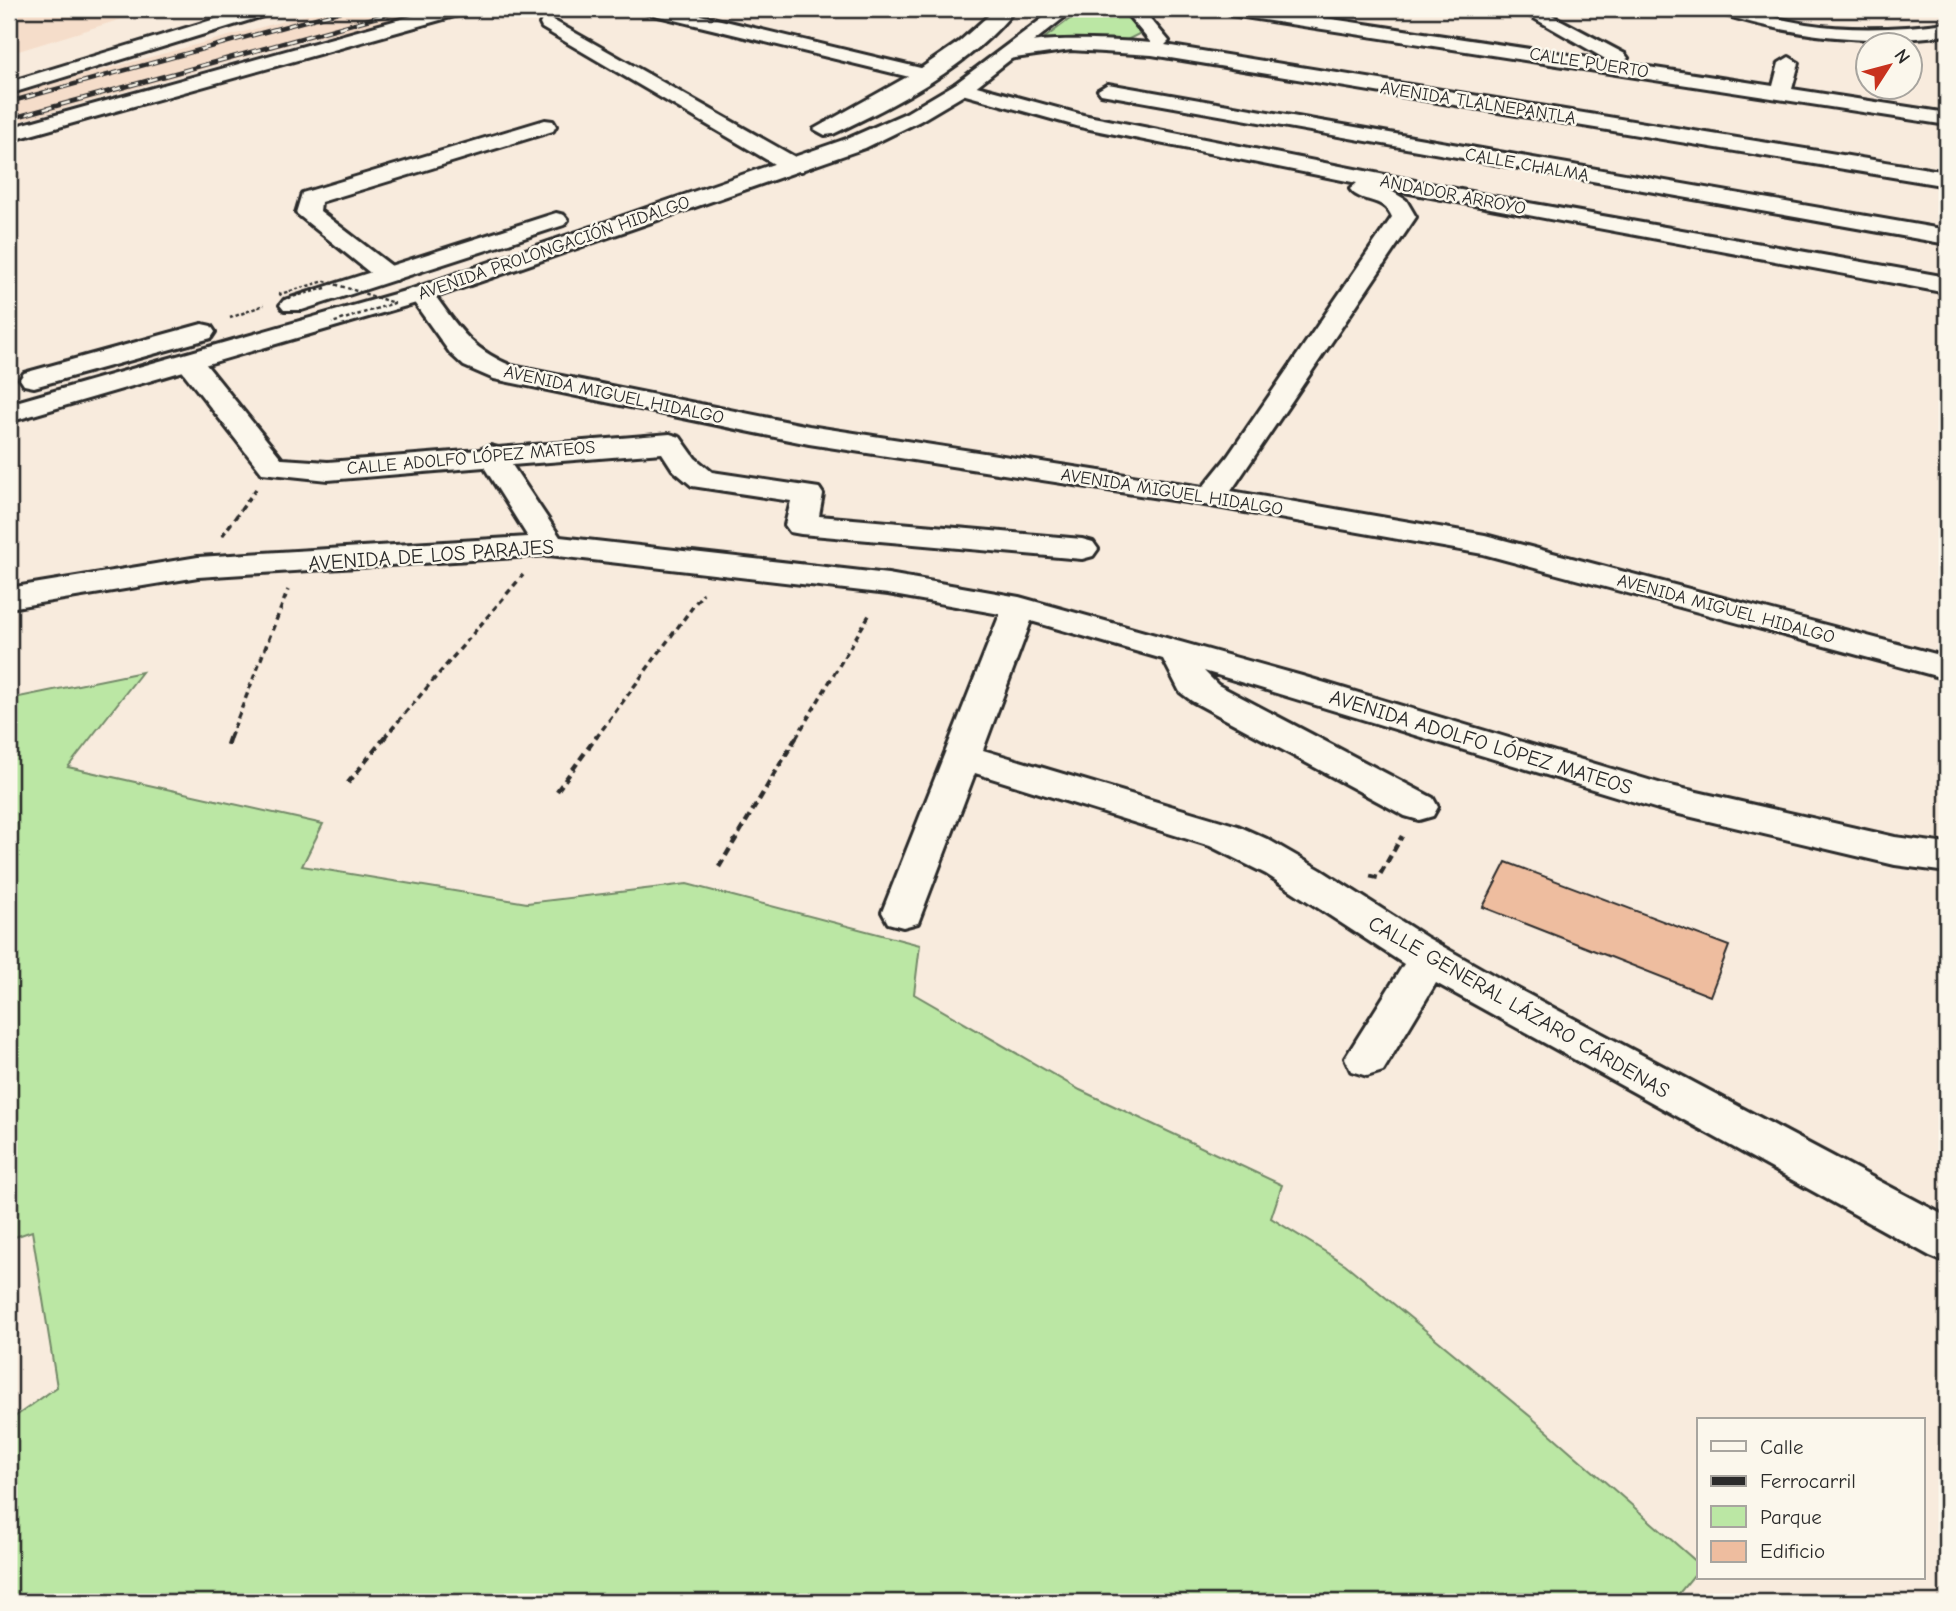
<svg xmlns="http://www.w3.org/2000/svg" width="1956" height="1611" font-family="'Comic Neue',sans-serif">
<style>
.built{fill:#f5ddca}
.green{fill:#bbe7a4;stroke:#738968;stroke-width:2}
.building{fill:#eebd9f;stroke:#2b2b2b;stroke-width:2}
.lines{fill:none;stroke-linecap:round;stroke-linejoin:round}
.minor-casing{stroke:#2b2b2b;stroke-width:6}
.highway-casing{stroke:#2b2b2b;stroke-width:6}
.path-far2{stroke:#2b2b2b;stroke-width:2.5;stroke-dasharray:3.5 2.5;stroke-linecap:butt}
.path-far1{stroke:#2b2b2b;stroke-width:3.5;stroke-dasharray:6 4.5;stroke-linecap:butt}
.path{stroke:#2b2b2b;stroke-width:4.5;stroke-dasharray:8 5;stroke-linecap:butt}
.minor{fill:#fbf7ec;fill-rule:evenodd}
.highway{fill:#fbf7ec;fill-rule:evenodd}
.rail-casing{stroke:#2b2b2b;stroke-width:4.5}
.rail{stroke:#fbf7ec;stroke-width:2.5;stroke-dasharray:9;stroke-linecap:butt}
.path-bridge{stroke:#2b2b2b;stroke-width:2.5;stroke-dasharray:3.5 2.5;stroke-linecap:butt}
.labels{text-anchor:middle;dominant-baseline:central;stroke-width:5;stroke-linejoin:round;paint-order:stroke}
.far-street-label{font-size:18px;fill:#2b2b2b;stroke:#fbf7ec}
.street-label{font-size:21px;fill:#2b2b2b;stroke:#fbf7ec}
</style>
<rect width="100%" height="100%" fill="#f8ebdd"/>
<filter id="ink" filterUnits="userSpaceOnUse"><feTurbulence type="fractalNoise" baseFrequency=".0143" numOctaves="2"/><feDisplacementMap in="SourceGraphic" scale="14" xChannelSelector="R" yChannelSelector="G"/><feConvolveMatrix kernelMatrix="1 2 1 2 8 2 1 2 1" color-interpolation-filters="sRGB"/></filter>
<g filter="url(#ink)">
<path class="built" d="M9,9h145l-145,45z
M329,9h119l-147,32 -292,83v-29z"/>
<path class="green" d="M1083,9h40l18,24 -16,8 -83,-1z
M142,672l-74,95 255,57 -21,42 225,37 160,-19 233,61 -6,49 166,96 202,95 -11,33 74,46 186,153 168,147v5l-27,33h-1663v-181l48,-34 -25,-156 -23,8v-540z"/>
<path class="building" d="M1506,862l223,84 -19,50 -227,-89z"/>
<g class="lines">
<defs>
<path id="minor" d="M248,9h27l-2,4 -264,81v-12z
M437,9h30l-2,4 -456,128v-13z
M644,9h31l258,62 3,4 -10,6 -280,-68z
M1123,9h19l27,32 -4,4 782,127v14l-795,-131 -81,-5 -63,9 -10,-6c16,-20 126,-12 153,-10z
M1222,9h44l343,52 -91,-52h22l85,45 3,4 -6,5 151,23 6,-23 10,-6 10,6 -7,26 155,24v12l-716,-110z
M1716,9c31,-1 59,10 90,15 47,7 94,5 141,-1v12c-79,10 -152,2 -229,-22z
M549,18l253,143 3,5 -3,5h-16l-244,-143 -2,-4 2,-4z
M962,82l121,33 418,83 446,79v16l-559,-104 18,11 10,17 -185,274 254,44 462,122v22l-464,-125 -272,-48 -402,-62 -315,-65 -30,-13 -14,-13 -42,-59 4,-5h18c28,37 37,58 82,77l297,60 394,61 25,-31 164,-239c-8,-21 -32,-13 -42,-28l7,-6 -277,-56 -125,-35 -3,-4 3,-4z
M1108,84l839,146v14l-846,-150 -3,-4z
M545,120l8,1 3,5 -3,5 -232,71 -1,9 77,59 4,5 -4,5h-18l-83,-67 6,-20z
M190,355l10,2 82,102 46,3 151,-12 11,-4 8,2 172,-14 10,3 15,21 17,14 107,16 4,6 -4,22 263,23 11,3 5,7 -5,7 -11,3 -281,-25 -11,-2 -5,-7 6,-24 -99,-15 -19,-16 -11,-17 -150,12 48,72 328,37 131,23 283,79 360,108 233,53 52,7v28l-52,-7 -237,-56 -454,-138 14,14 215,113 5,9 -5,9 -14,4 -14,-4 -213,-115 -12,-9 -17,-33 -132,-38 -48,129 255,76 29,13 54,31 105,67 90,51 431,229v46l-17,-7 -494,-273 -53,88 -16,5 -16,-5 -6,-13 59,-94 -138,-90 -56,-28 -235,-73 -57,150 -15,4 -15,-4 -6,-11 118,-298 -112,-20 -339,-39 -351,22 -189,31v-20l189,-31 330,-20 -44,-70 -156,13 -66,-7 -86,-110 4,-6z"/>
<path id="highway" d="M996,9h19c-40,55 -122,97 -182,125l-8,1 -11,-6 100,-56 45,-31z
M1055,9h20l-106,83 -49,29 -55,27 -435,151 -421,123v-18l403,-115 437,-151 57,-25 49,-29z
M556,213l8,2 4,5 -4,5 -262,85h-18l-4,-5 4,-5z
M202,324l9,2 4,6 -4,6 -177,49 -10,-2 -4,-6 4,-6z"/>
</defs>
<use href="#minor" class="minor-casing"/>
<use href="#highway" class="highway-casing"/>
<path class="path-far2" d="M230,318l34,-13"/>
<path class="path-far1" d="M222,536l34,-47
M230,738l58,-148
M384,738l139,-163
M596,738l107,-145
M796,738l75,-126"/>
<path class="path" d="M227,745l3,-9
M348,783l38,-47
M557,791l40,-55
M719,867l78,-131
M1370,876l8,2 24,-42"/>
<use href="#minor" class="minor"/>
<use href="#highway" class="highway"/>
<defs>
<path id="rail" d="M9,102l340,-93
M9,119l397,-110"/>
</defs>
<use href="#rail" class="rail-casing"/>
<use href="#rail" class="rail"/>
<path class="path-bridge" d="M326,288l-42,11 -4,-5 45,-13 69,22 -62,20"/>
</g>
</g>
<g class="labels">
<g class="far-street-label">
<text transform="translate(1589 63) rotate(9)">CALLE PUERTO</text>
<text transform="translate(1478 103) rotate(9)">AVENIDA TLALNEPANTLA</text>
<text transform="translate(1527 165) rotate(10)">CALLE CHALMA</text>
<text transform="translate(1453 195) rotate(11)">ANDADOR ARROYO</text>
<text transform="translate(554 248) rotate(-19)">AVENIDA PROLONGACIÓN HIDALGO</text>
<text transform="translate(614 395) rotate(12)">AVENIDA MIGUEL HIDALGO</text>
<text transform="translate(471 458) rotate(-5)">CALLE ADOLFO LÓPEZ MATEOS</text>
<text transform="translate(1172 492) rotate(9)">AVENIDA MIGUEL HIDALGO</text>
<text transform="translate(1726 609) rotate(15)">AVENIDA MIGUEL HIDALGO</text>
</g>
<g class="street-label">
<text transform="translate(431 555) rotate(-4)">AVENIDA DE LOS PARAJES</text>
<text transform="translate(1481 742) rotate(17)">AVENIDA ADOLFO LÓPEZ MATEOS</text>
<text transform="translate(1519 1007) rotate(30)">CALLE GENERAL LÁZARO CÁRDENAS</text>
</g>
</g>
<rect width="1956" height="1611" fill="none" stroke="#fbf7ec" stroke-width="35"/>
<rect x="18" y="18" width="1921" height="1576" fill="none" stroke="#2b2b2b" stroke-width="2.5" filter="url(#ink)"/>
<rect x="1697" y="1418" width="228" height="161" fill="#fbf7ec" stroke="#a8a59f" stroke-width="2"/>
<rect x="1711" y="1441" width="35" height="10" fill="#fbf7ec" stroke="#a8a59f" stroke-width="2"/>
<text x="1760" y="1454" font-size="21" fill="#2b2b2b">Calle</text>
<rect x="1711" y="1476" width="35" height="10" fill="#2b2b2b" stroke="#a8a59f" stroke-width="2"/>
<text x="1760" y="1488" font-size="21" fill="#2b2b2b">Ferrocarril</text>
<rect x="1711" y="1506" width="35" height="21" fill="#bbe7a4" stroke="#a8a59f" stroke-width="2"/>
<text x="1760" y="1524" font-size="21" fill="#2b2b2b">Parque</text>
<rect x="1711" y="1541" width="35" height="21" fill="#eebd9f" stroke="#a8a59f" stroke-width="2"/>
<text x="1760" y="1558" font-size="21" fill="#2b2b2b">Edificio</text>
<g transform="translate(1889 66) rotate(54)"><circle r="33" fill="#fbf7ec" stroke="#a8a59f" stroke-width="2"/>
<path d="M0-5L12 26L0 18L-12 26Z" fill="#c8321e"/>
<text y="-10" font-size="19" font-weight="bold" text-anchor="middle" fill="#2b2b2b">N</text>
</g>
</svg>
